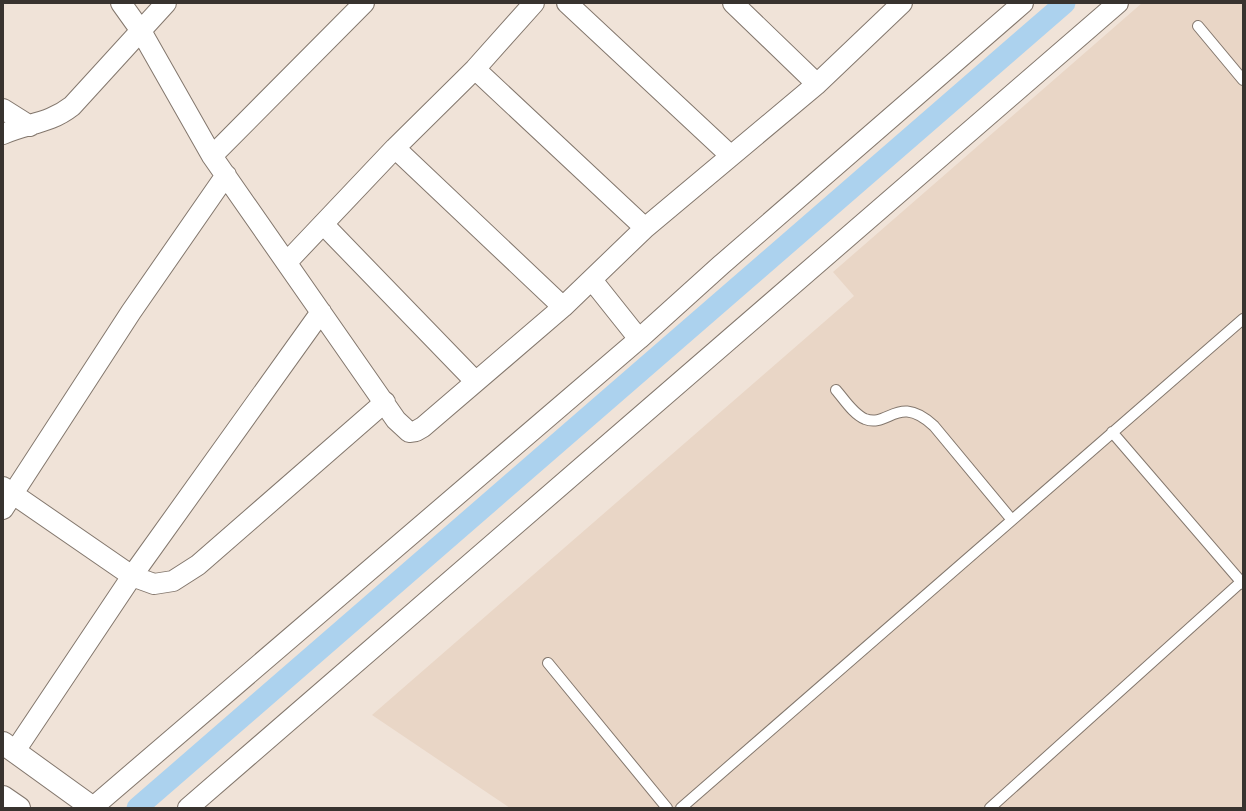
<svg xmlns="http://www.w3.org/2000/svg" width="1246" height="811" font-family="'Space Grotesk',sans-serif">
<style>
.built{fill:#e9d6c6}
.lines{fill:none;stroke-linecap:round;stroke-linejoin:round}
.canal{stroke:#acd2ee;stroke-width:21}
.lane-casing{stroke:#83776d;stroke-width:12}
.street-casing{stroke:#83776d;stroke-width:22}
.secondary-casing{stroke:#83776d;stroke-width:24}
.highway-casing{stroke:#83776d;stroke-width:24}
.lane{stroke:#fff;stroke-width:10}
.street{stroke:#fff;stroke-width:20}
.secondary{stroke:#fff;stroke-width:22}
.highway{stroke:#fff;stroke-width:22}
</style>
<rect width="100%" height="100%" fill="#f0e3d8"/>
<path class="built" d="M1142,3h101v805h-733l-138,-93 482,-419 -21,-24z"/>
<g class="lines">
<path class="canal" d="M137,808l928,-805"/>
<defs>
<path id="lane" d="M1198,26l45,54
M836,390c8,9 17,24 29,29 24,9 33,-26 69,7l78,94
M1112,432l131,152
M548,663l119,145
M681,808l562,-489
M990,808l251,-226"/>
<path id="street" d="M121,3l20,28 71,125 184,264 13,12 7,-1 7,-4 140,-120 82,-79 172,-144 85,-81
M567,3l164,153
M733,3l84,81
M475,69l170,159
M3,109l27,17
M3,134c25,-11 46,-10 69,-28l94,-103
M395,148l168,159
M212,156l152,-153
M323,224l152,157
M287,262l108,-114 80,-79 59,-66
M592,280l47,59
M3,487l129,89 22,8 19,-3 25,-16 187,-163
M3,509l128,-197 95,-137
M15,751l117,-175 189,-264
M92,808l547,-469 82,-74 302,-262
M188,808l930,-805"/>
<path id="secondary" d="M3,743l90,65"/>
<path id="highway" d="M3,797l16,11"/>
</defs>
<use href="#lane" class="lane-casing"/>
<use href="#street" class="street-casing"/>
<use href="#secondary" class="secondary-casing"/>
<use href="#highway" class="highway-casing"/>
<use href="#lane" class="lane"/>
<use href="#street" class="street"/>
<use href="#secondary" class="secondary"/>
<use href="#highway" class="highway"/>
</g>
<rect width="1246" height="811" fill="none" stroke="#38332f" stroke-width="8"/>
</svg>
